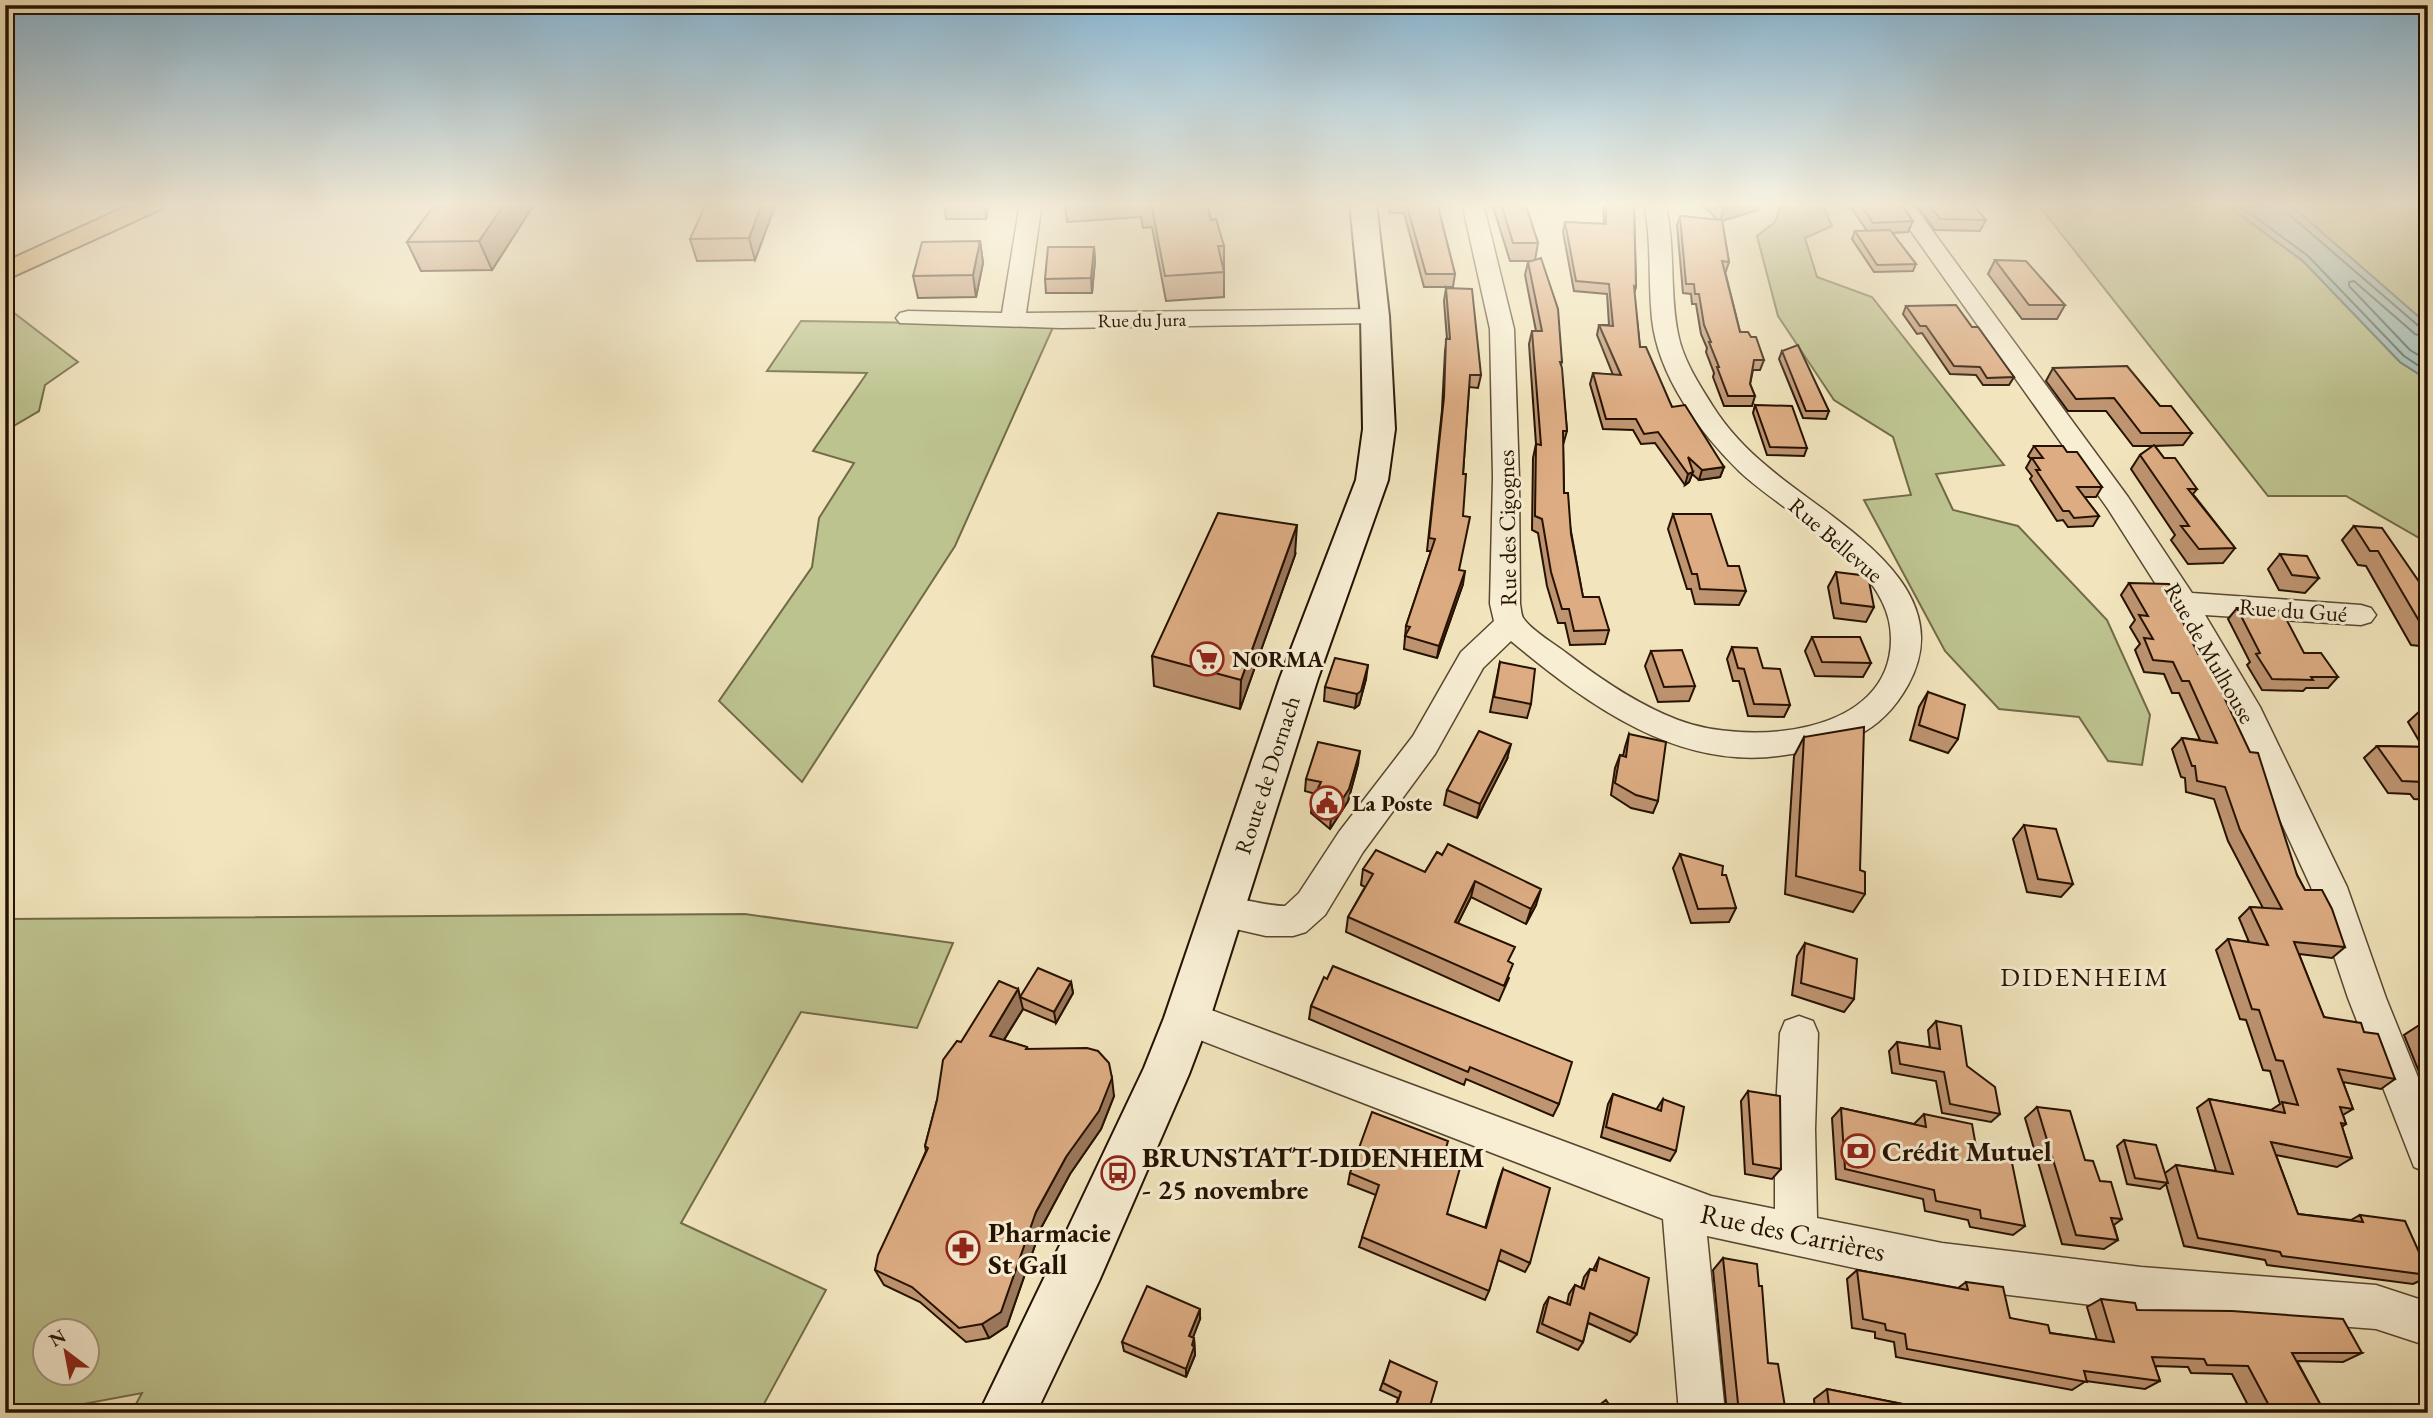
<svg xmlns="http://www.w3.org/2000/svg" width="2433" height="1418" font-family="'EB Garamond',serif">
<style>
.green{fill:#bdc38f;stroke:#716a48;stroke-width:2;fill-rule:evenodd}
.water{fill:#9dbdb9;stroke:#6d786f;stroke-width:2}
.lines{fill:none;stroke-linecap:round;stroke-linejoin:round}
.shore{stroke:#61675c;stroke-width:2}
.street-casing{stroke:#58462f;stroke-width:3}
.secondary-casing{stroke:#251100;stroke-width:4}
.highway-casing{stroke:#251100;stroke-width:4}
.street{fill:#f7eed4;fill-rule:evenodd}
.secondary{fill:#f7eed4;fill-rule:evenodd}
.highway{fill:#e9c27e;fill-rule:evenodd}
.wall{fill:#be9471;stroke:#251100;stroke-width:2}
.shaded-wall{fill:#9b785c;stroke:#251100;stroke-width:2}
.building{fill:#ddac83;stroke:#251100;stroke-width:2}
.labels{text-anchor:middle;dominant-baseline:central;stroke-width:6;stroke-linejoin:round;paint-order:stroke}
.far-street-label{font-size:19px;fill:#251100;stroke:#f7eed4}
.street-label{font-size:23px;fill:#251100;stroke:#f7eed4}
.poi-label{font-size:23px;font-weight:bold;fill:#251100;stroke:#f7eed4;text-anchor:start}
.quarter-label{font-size:26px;letter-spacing:2px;fill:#251100;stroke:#f7eed4}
.near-poi-label{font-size:28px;font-weight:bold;fill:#251100;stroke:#f7eed4;text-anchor:start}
.near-street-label{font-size:28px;fill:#251100;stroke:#f7eed4}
</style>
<rect width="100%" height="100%" fill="#f2e5bd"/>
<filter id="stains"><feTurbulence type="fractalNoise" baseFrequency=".00286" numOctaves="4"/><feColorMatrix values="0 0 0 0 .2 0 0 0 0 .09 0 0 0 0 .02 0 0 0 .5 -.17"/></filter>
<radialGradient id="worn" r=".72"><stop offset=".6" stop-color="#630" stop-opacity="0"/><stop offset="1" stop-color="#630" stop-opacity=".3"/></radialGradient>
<path class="green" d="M1782,203h40l10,23 -27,12 12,39 55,20 132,168 -68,9 17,36 65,16 89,94 43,95 -8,50 -34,-4 -29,-44 -80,-8 -54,-58 -81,-151 47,-5 -18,-58 -59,-37 -56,-84 -21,-80 18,-14z
M2037,203h187l79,58 97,101 28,18v163l-82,-47h-78z
M2284,203h144v122l-126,-110z
M5,306l73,56 -33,23 -6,26 -34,20z
M801,321l253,4 -99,221 -153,236 -83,-81 93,-134 7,-49 35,-55 -41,-12 54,-78 -100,-2z
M745,914l208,29 -36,85 -116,-16 -120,211 145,67 -67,123h-628l11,-20 -107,20h-30v-494zM46,1330h42v42h-42z"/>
<path class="water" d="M2224,203h60l18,12 126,110v55l-28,-18 -97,-101z"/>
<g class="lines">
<path class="shore" d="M2236,203l72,53 96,100 24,16
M2282,203l3,8 136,117 7,1
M2428,338l-13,-4 -61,-53 -5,1v4l61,64 18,11"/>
<defs>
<path id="street" d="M1020,203h22l-16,110 349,-4 8,2 4,5 -4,5 -8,2 -314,5 -161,-5 -4,-5 4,-5 8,-2 94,2z
M1462,203h21l31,126 5,149 1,126c1,4 1,12 4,15 8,12 34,27 45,36 34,26 70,50 109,65 68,26 214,17 213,-82 0,-73 -103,-121 -151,-166 -40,-39 -82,-96 -88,-153 -4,-39 0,-77 -8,-116h21c11,43 4,88 13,131 5,26 21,50 34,71 15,24 35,45 57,63 62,53 194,117 139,217 -28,51 -69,62 -123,70 -106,17 -197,-50 -274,-114l-28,27 -48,86 -72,98 -38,63 -19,17 -13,4h-27l-57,-13 -5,-11 5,-11c24,-8 52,5 76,5l14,-13 40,-61 74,-96 48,-84 33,-31 -4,-17 3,-126 -3,-149z
M1891,203h21l216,294 64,96 169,12 10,3 5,7 -5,7 -10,3 -156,-10 55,92 87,180 39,111 42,104v71l-14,-6 -66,-169 -37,-111 -82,-178 -58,-101 -63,-99z
M1187,1001l524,195 64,13v-80l5,-96 5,-12 14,-5 14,5 5,12 -3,96 2,89 125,25 199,24 235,18 52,17v44l-52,-17 -235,-18 -199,-24 -235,-51 18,177h-46l-16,-194 -489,-189 -6,-12 6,-12z"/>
<path id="secondary" d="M1350,203h26l13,113 6,113 -7,51 -70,198 -108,340 -21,56 -90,207 -63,132h-57l82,-170 83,-175 20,-50 116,-340 76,-198 7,-51 -2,-113z"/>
<path id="highway" d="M134,203h33l-4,5 -158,72v-18z"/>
</defs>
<use href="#street" class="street-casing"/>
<use href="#secondary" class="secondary-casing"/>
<use href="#highway" class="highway-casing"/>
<use href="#street" class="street"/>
<use href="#secondary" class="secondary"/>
<use href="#highway" class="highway"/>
</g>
<path class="wall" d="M436,203h99l-43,67 -71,1 -14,-29z
M776,203l-21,57 -58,1 -7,-22z
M989,203l-3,16h-40l-2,-14z
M1065,203h142l4,17 13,26v51l-58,4 -14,-74 -9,1 -2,-11 -74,5z
M1388,203h49l18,71 -2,13h-29l-20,-74h-14z
M1492,203h33l13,40 -3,17 27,102 -1,3 6,66 -4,14 1,48 19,104 26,33 -4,14 -35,1 -5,-22h-7l-11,-37 -9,-53 -6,-3 1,-72 3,-14 -7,-100 3,-13h4l-11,-56 3,-13 3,-1h-21z
M1603,203h31l2,84 -2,7 6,53 32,60 52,60 -4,10 -21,3 -7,-6 -3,8 -4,3 -30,-42 -14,1 -8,-14 -30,-1 -13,-45 3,-11 20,2 -16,-40 2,-10h10l-2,-31 -33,-3 -11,-59 2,-10 39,2z
M1700,203h60l-2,7 -36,11 7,41 -3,9h-1l15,61 24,28 -4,10h-7l-3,14 5,12 -3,10h-28l-11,-29 1,-4 -8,-21 1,-4 -6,-14 -5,-30h-4l-1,-10 -8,-1 -6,-68 3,-9 38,4z
M1848,203h52l13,18 -5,11 -16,1 24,31 -3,7 -39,1 -22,-33 3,-8h12z
M1915,203h56l15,17 -6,11 -45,-1z
M980,241l3,22 -7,34 -58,1 -5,-22z
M1094,247l1,14 -3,32h-46l-1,-14z
M1995,260l70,45 -8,14h-35l-34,-45z
M1446,288l35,87 -3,13 -9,-1 -6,87 -4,96 4,14 -26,74 -33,-9 2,-23 25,-75h-4l15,-141 3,-59 2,-12 -3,-38z
M1906,306l66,21 42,50 -5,8h-26l-7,-10 -26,-1 -28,-41 -5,1 -14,-20z
M1782,351l47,60 -3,8 -23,-1 -24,-59z
M2053,368l107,38 32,27 -9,12 -28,1 9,12 33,31 -4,5 42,54 -12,15 -35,1 -17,-24 4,-5 -44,-66 9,-14 13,-9h-20l-27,-35h-38l-22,-30z
M1755,405l52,43 -3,8 -37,-1 -14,-42z
M2034,446l33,6 35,35 -6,10h-12l15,19 -6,10 -25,1 -5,-7 -6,1 -27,-42 2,-3 -6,-8 5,-9 -3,-3z
M1673,514l55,52 18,25 -7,14 -44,-1 -4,-15h-4l-19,-60z
M2354,526l66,57 8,1v63l-17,-2 -45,-79 -8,-1 -16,-25z
M2280,554l39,24 -14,15 -26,-3 -11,-21z
M1295,555l-55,154 -86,-23 -2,-30z
M1836,572l38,35 -8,15 -32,-4 -6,-31z
M2129,583l52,23 -4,5 120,264 8,15 40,57 -13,11 -33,-4 25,63 40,15 31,47 -14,10 -38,-7 10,27 -10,6 3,9 -4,3 10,31 -15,9 -61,-12 22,59 53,6 9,-5 68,57v5l-15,7 -146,-19 -2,-5 -81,-14 -18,-62 -6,5 -33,-5 -10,-38 7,-6 41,33 11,-8 40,6 -19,-63 12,-9 62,11 9,-6 -10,-33 -7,-1 -17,-50 -6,-1 -24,-69 12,-11 21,3 -10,-24 11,-11 13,1 -35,-67 -14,-42 -28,-7 -1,-14 -4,-1 -9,-28 10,-11 18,2 -21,-47h-7l-8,-19 -20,-2 -9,-22 5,-6 -10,-17 5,-7 -14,-25z
M2237,608l67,45 34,24 -10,11h-22l-3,3 -41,-1 -15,-25 3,-3 -22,-43z
M1812,637l59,26 -8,14 -48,-1 -10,-25z
M1732,647l31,21 27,37 -6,12 -36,-1 -9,-35h-6l-6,-22z
M1651,651l44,35 -6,15 -31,1 -13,-36z
M1500,662l31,42 -4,14 -37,-6z
M1366,679l-7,26 -4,3 -31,-7 1,-14z
M1928,692l30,47 -10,14 -38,-13 9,-33z
M2424,707l4,1v39l-6,-1 -14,-24z
M1629,734l29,67 -5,12 -22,-5 -20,-13 4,-27 5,-13 3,1 2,-9z
M1804,737l61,157 -12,18 -68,-18 9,-138z
M2377,746l51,1v53l-14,-1 -4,-5 -22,-1 -24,-35z
M1507,759l-30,59 -33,-13 3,-15z
M1358,764l-10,37 -18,28 -19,-16 1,-12 4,-7 -11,-3 1,-12z
M2024,825l49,59 -12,13 -34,-5 -14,-53z
M1437,852l99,53 -10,19 -55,-27 -13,26 51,55 -10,23 -153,-69 2,-15 17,-30 -4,-2 2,-16 62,3z
M1680,854l42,21 14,33 -7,14 -38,1 -18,-55z
M1805,943l49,56 -10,13 -52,-17 5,-39z
M1327,979l232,125 -6,12 -87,-37 -2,6 -155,-66 2,-13z
M1071,982l2,11 -17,30 -33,-14 -19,31 23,7 1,2 86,47 -13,33 -31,45 -29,54 -34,98 -18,12 -23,4 -46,-40 -36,-17 -9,-15 51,-119 -1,-5 12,-46 24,-58 57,-53 2,8z
M1936,1021l64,93 -9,8 -49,-9 -6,-32 -44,-8 -3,-22 8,-9 33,6 -2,-18z
M2421,1024h7v70l-24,-59z
M1748,1091l33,78 -9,10 -27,-5 -4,-73z
M1613,1094l43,16 7,-11 13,52 -6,10 -69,-24 7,-33z
M2037,1107l48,53 37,59 -8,6 4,15 -14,9 -42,-5 -37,-126z
M1841,1108l73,16 10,-10 53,38 48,74 -12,9 -43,-8 -2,-7 -43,-9 -2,-12 -87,-20 -4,-61z
M1442,1161l5,53 38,14 14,-48 4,-11 27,94 -5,9 -27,-12 -9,31 -4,9 -126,-53 17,-52 -28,-11 2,-11z
M1599,1258l38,76 -7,8 -42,-19 -5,19 -5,8 -41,-18 7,-27 5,-8 18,7 2,-10 6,-9 6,3 3,-11 6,-8 3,1z
M1723,1258l45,105 18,50h-59l-14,-143z
M1857,1270l101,18 8,-6 44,36 40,15 47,7 -10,-33 14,-8 36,11 225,43 -19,9 -46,-1 28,52h-73l-20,-39 -41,-1 -3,-6 -33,-1 5,15 -15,8 -59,-8 -14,9 -176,-33 -2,-15 -19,-4v-6l-23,-4 -5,-49z
M1200,1319l-7,18 1,1 1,17 -9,22 -62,-26 -2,-9z
M1390,1361l38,52h-34l4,-15 -18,-8z
M1827,1389l121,24h-133l-1,-14z"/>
<path class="shaded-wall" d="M505,203h30l-43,67 -13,-29z
M762,203h14l-21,57 -6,-22z
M985,203h4l-3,16 -2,-15z
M1744,203h16l-2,7 -38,11 4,-12z
M980,241l3,22 -7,34 -3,-22z
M1094,247l1,14 -3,32 -1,-15z
M1724,467l-4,10 -21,3 3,-10z
M1693,472l-4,10 -4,3 3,-11z
M1297,525l-2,30 -55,154 1,-29z
M1465,571l-2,13 -26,74 2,-12z
M1368,665l-2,14 -7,26 -4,3 2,-14z
M1511,744l-4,15 -30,59 3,-14z
M1360,751l-2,13 -10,37 -18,28 1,-12z
M1475,881l-4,16 -20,40 4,-15z
M1541,889l-5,16 -10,19 5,-15z
M1071,982l2,11 -17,30 -2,-11z
M1018,989l5,20 -28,45 -5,-18z
M1112,1078l2,18 -13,33 -31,45 -29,54 -34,98 -18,12 -7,-14 54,-112 30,-55z
M1200,1309v10l-10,26 -1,-9z
M1194,1338l1,17 -9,22v-8z"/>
<path class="building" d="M436,203h69l-26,38 -72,1z
M706,203h56l-13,35 -59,1z
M944,203h41l-1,1 -40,1z
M1151,203h56l4,17 5,-1 8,27h-6l6,26 -59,4z
M1406,203h31l18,71h-29z
M1501,203h24l13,40h-25z
M1606,203h28l2,84 -2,-1 6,61h6l26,60 13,-2 39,62 -22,3 -14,-13 5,15 -5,2 -30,-42 -14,2 -8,-15h-30l-13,-46 28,2 -22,-50 14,1 -4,-42 -33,-3 -11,-59 41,2z
M1718,203h26l-20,6z
M1860,203h40l13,18 -40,2z
M1928,203h43l15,17 -46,-1z
M1680,216l42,4 7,42 -7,-1 18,71h8l3,5h5l8,23h-10l-4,24 5,12h-27l-11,-29h2l-10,-25h2l-7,-17 -5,-31h-4l-1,-10h-8z
M1890,230l26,34 -39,1 -22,-34z
M980,241l-7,34 -60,1 9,-34z
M1048,247h46l-3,31 -46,1z
M1541,258l17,51 4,53h-2l2,6 5,63h-4l1,62h4l3,41 12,63h16l10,33 -35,1 -5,-22h-7l-11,-37 -9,-53 -7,-3 1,-72 5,1 -9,-114h10l-14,-69z
M1995,260l31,1 39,44h-36z
M1446,288l26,1 9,86h-11l-7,99h3l-3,42 7,1 -11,53 6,1 -26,75 -34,-10 5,-9 -4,-1 29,-87 -6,-1 15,-141 2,-58h4z
M1956,305l16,22h6l36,50 -27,1 -7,-11 -26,-1 -28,-40h-6l-14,-20z
M1798,345l31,66h-23l-24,-60z
M2127,366l33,40h11l21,27h-51l-27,-35 -38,1 -23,-31z
M1755,405l37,1 15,42 -37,-1z
M2154,445l10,13h11l22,31h-9l47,59 -36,1 -18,-23h8l-49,-71z
M2034,446h29l4,6h10l25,35h-25l22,29 -25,2 -5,-7h-6l-27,-41h4l-8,-12h11z
M1218,513l79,12 -56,155 -89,-24z
M1673,514h38l17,52h11l7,25 -46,-2 -3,-15h-5z
M2354,526l28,2 38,55 8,1v47h-3l-47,-80h-8z
M2280,554l27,2 12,22 -27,-3z
M1836,572l32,4 6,31 -33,-4z
M2129,583l40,1 12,22 -6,-1 23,49 6,1 46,97 8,1 39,122 8,15h17l10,19 13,38 -51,-5 30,75 37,6 3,9 14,2 17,45 -57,-10 15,40 -13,-2 6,17 -5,-1 11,35 -81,-16 27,72 65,8 -3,-7 45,6 23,51v3l-146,-19 -2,-4 -82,-14 -22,-73 57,9 -24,-75 76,14 -3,-11 16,3 -15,-44 -7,-1 -17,-50 -7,-1 -24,-70 40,6 -18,-38 32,2 -42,-79 -15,-43 -28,-6 -2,-15h-3l-10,-28 35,5 -28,-62h-7l-9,-19 -20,-2 -9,-22 9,1 -14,-24 9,1z
M2237,608l45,3 22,42h17l17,24h-27l2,3 -41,-1 -16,-25 4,-1z
M1812,637h48l11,26 -49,-1z
M1732,647l25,1 6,20 17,1 10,36 -36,-1 -10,-35 -6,-1z
M1682,650l13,36 -31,1 -13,-36z
M1335,658l33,7 -7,26 -4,3 -32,-7z
M1500,662l35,7 -4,35 -37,-7z
M1928,692l37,13 -7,34 -39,-14z
M1864,727l-4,143 5,2v22l-69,-18 8,-139z
M1479,731l32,13 -31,60 -33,-14z
M1629,734l37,8 -8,59 -22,-6 -21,-12 5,-28 6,2z
M1318,742l42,9 -11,38 -18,28 -19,-16 9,-19 -15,-3z
M2377,746l51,1v40l-4,-5 -22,-1z
M2024,825l32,4 17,55 -35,-5z
M1448,844l93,45 -10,20 -56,-28 -20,41 60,25 -7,14 5,3 -9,22 -156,-69 25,-43 -10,-5 13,-19 49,22 12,-20 5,3z
M1680,854l43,12 -1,9h4l10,33 -38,1z
M1805,943l52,16 -3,40 -53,-16z
M1333,966l239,96 -13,42 -89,-37 -2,5 -157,-66 13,-29 3,2z
M1038,968l33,14 -17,30 -34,-15z
M999,981l19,8 -28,47 37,11 -1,2 61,-1 11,3 11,12 3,15 -13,33 -33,46 -30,55 -35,100 -19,12 -23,4 -47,-41 -37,-17 3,-15 50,-107 -3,-2 12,-46 6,-40 14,-19 4,1z
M1936,1021l25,5 6,40 28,21 5,27 -50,-10 -6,-32 -44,-8 -3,-22 43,7z
M2421,1024h7v16z
M1748,1091l32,5 1,73 -28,-5z
M1613,1094l48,17 2,-12 21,8 -8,44 -70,-24z
M2037,1107l33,4 15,49 8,1 7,20 11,1 11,37 -11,-1 7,22 -42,-5z
M1841,1108l85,19 -2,-13 48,10 5,28 34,6 14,68 -44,-8 -1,-8 -44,-9 -2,-11 -89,-21z
M1372,1112l76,29 -6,20 18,7 -13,46 39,14 17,-59 47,19 -20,75 -29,-13 -12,41 -127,-54 17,-52 -29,-12z
M2124,1140l32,5 12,38 -33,-5z
M1599,1258l50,20 -12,56 -47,-21 -7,29 -41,-18 7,-27 21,8 5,-20 9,4 6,-20 6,2z
M1723,1258l34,6 2,22h3l6,77 10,1 8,49h-47z
M1857,1270l111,20 -2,-8 37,5 7,31 38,7 2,8 64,9 -13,-43 34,4 2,7 95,1 111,8 19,34h-70l33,60h-52l-25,-47 -41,-1 -3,-6 -52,-2 8,24 -76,-10 3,11 -180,-33 -2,-15 -19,-4 -1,-6 -22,-5z
M1147,1286l53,23 -11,27 5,2 -2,7 2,2 -8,22 -64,-27z
M1390,1361l47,21 -9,31h-34l7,-21 -18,-9z
M1827,1389l121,24h-118z
M1606,1400l9,13h-26z"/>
<linearGradient id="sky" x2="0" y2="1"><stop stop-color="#8ab8d5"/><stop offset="0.51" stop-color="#f9f3e1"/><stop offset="1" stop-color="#f9f3e1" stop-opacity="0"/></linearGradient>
<rect width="2433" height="401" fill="url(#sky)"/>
<defs>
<symbol id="supermarket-ring" viewBox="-11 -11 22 22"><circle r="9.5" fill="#f7eed4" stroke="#8f2418" stroke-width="1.5"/><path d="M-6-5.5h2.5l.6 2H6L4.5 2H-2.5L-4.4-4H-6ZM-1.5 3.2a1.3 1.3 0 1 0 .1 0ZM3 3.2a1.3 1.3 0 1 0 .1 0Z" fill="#8f2418"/></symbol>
<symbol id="civic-ring" viewBox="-11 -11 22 22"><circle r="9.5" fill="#f7eed4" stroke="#8f2418" stroke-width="1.5"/><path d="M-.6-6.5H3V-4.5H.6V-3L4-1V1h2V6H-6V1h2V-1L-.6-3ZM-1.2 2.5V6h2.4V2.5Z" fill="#8f2418"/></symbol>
<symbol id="bank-ring" viewBox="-11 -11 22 22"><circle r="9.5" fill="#f7eed4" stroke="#8f2418" stroke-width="1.5"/><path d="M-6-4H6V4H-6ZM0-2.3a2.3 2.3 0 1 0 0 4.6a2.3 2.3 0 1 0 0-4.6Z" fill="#8f2418"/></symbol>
<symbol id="bus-ring" viewBox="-11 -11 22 22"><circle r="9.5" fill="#f7eed4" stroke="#8f2418" stroke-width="1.5"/><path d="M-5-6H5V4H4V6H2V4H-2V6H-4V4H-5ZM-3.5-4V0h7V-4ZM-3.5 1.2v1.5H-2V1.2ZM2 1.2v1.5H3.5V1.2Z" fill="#8f2418"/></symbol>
<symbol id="pharmacy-ring" viewBox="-11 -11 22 22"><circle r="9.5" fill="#f7eed4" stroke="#8f2418" stroke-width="1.5"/><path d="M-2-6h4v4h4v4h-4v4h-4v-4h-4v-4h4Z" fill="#8f2418"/></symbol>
</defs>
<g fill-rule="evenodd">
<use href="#supermarket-ring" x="1188" y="640" width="38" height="38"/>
<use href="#civic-ring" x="1308" y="784" width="38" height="38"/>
<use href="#bank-ring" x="1839" y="1132" width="38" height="38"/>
<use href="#bus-ring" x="1099" y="1154" width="38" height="38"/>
<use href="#pharmacy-ring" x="944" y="1229" width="38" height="38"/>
</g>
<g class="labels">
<g class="far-street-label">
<text transform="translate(1142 320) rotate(-1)">Rue du Jura</text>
</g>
<g class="street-label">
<text transform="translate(1507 528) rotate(-91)">Rue des Cigognes</text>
<text transform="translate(1836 540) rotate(41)">Rue Bellevue</text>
<text transform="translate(2293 610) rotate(4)">Rue du Gué</text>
<text transform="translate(2210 653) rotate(60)">Rue de Mulhouse</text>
<text transform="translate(1267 775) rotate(-72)">Route de Dornach</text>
</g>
<g class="poi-label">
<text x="1232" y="659">NORMA</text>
<text x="1352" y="803">La Poste</text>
</g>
<g class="quarter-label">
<text x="2085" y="977">DIDENHEIM</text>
</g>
<g class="near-poi-label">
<text x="1882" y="1151">Crédit Mutuel</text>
<text x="1142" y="1157">BRUNSTATT-DIDENHEIM<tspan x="1142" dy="32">- 25 novembre</tspan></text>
<text x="988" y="1232">Pharmacie<tspan x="988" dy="32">St Gall</tspan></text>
</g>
<g class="near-street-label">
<text transform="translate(1793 1232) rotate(12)">Rue des Carrières</text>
</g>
</g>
<rect width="2433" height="1418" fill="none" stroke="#f2e5bd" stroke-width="28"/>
<rect x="7" y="7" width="2419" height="1404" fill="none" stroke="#251100" stroke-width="3.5"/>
<rect x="14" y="14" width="2405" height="1390" fill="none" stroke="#251100" stroke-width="2"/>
<g transform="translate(66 1352) rotate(328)"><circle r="33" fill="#f7eed4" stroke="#a3967f" stroke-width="2"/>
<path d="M0-5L12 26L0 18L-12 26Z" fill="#8f2418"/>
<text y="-10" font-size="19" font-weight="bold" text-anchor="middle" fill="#251100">N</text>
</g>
<rect width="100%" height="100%" filter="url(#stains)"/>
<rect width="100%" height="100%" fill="url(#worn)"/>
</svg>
